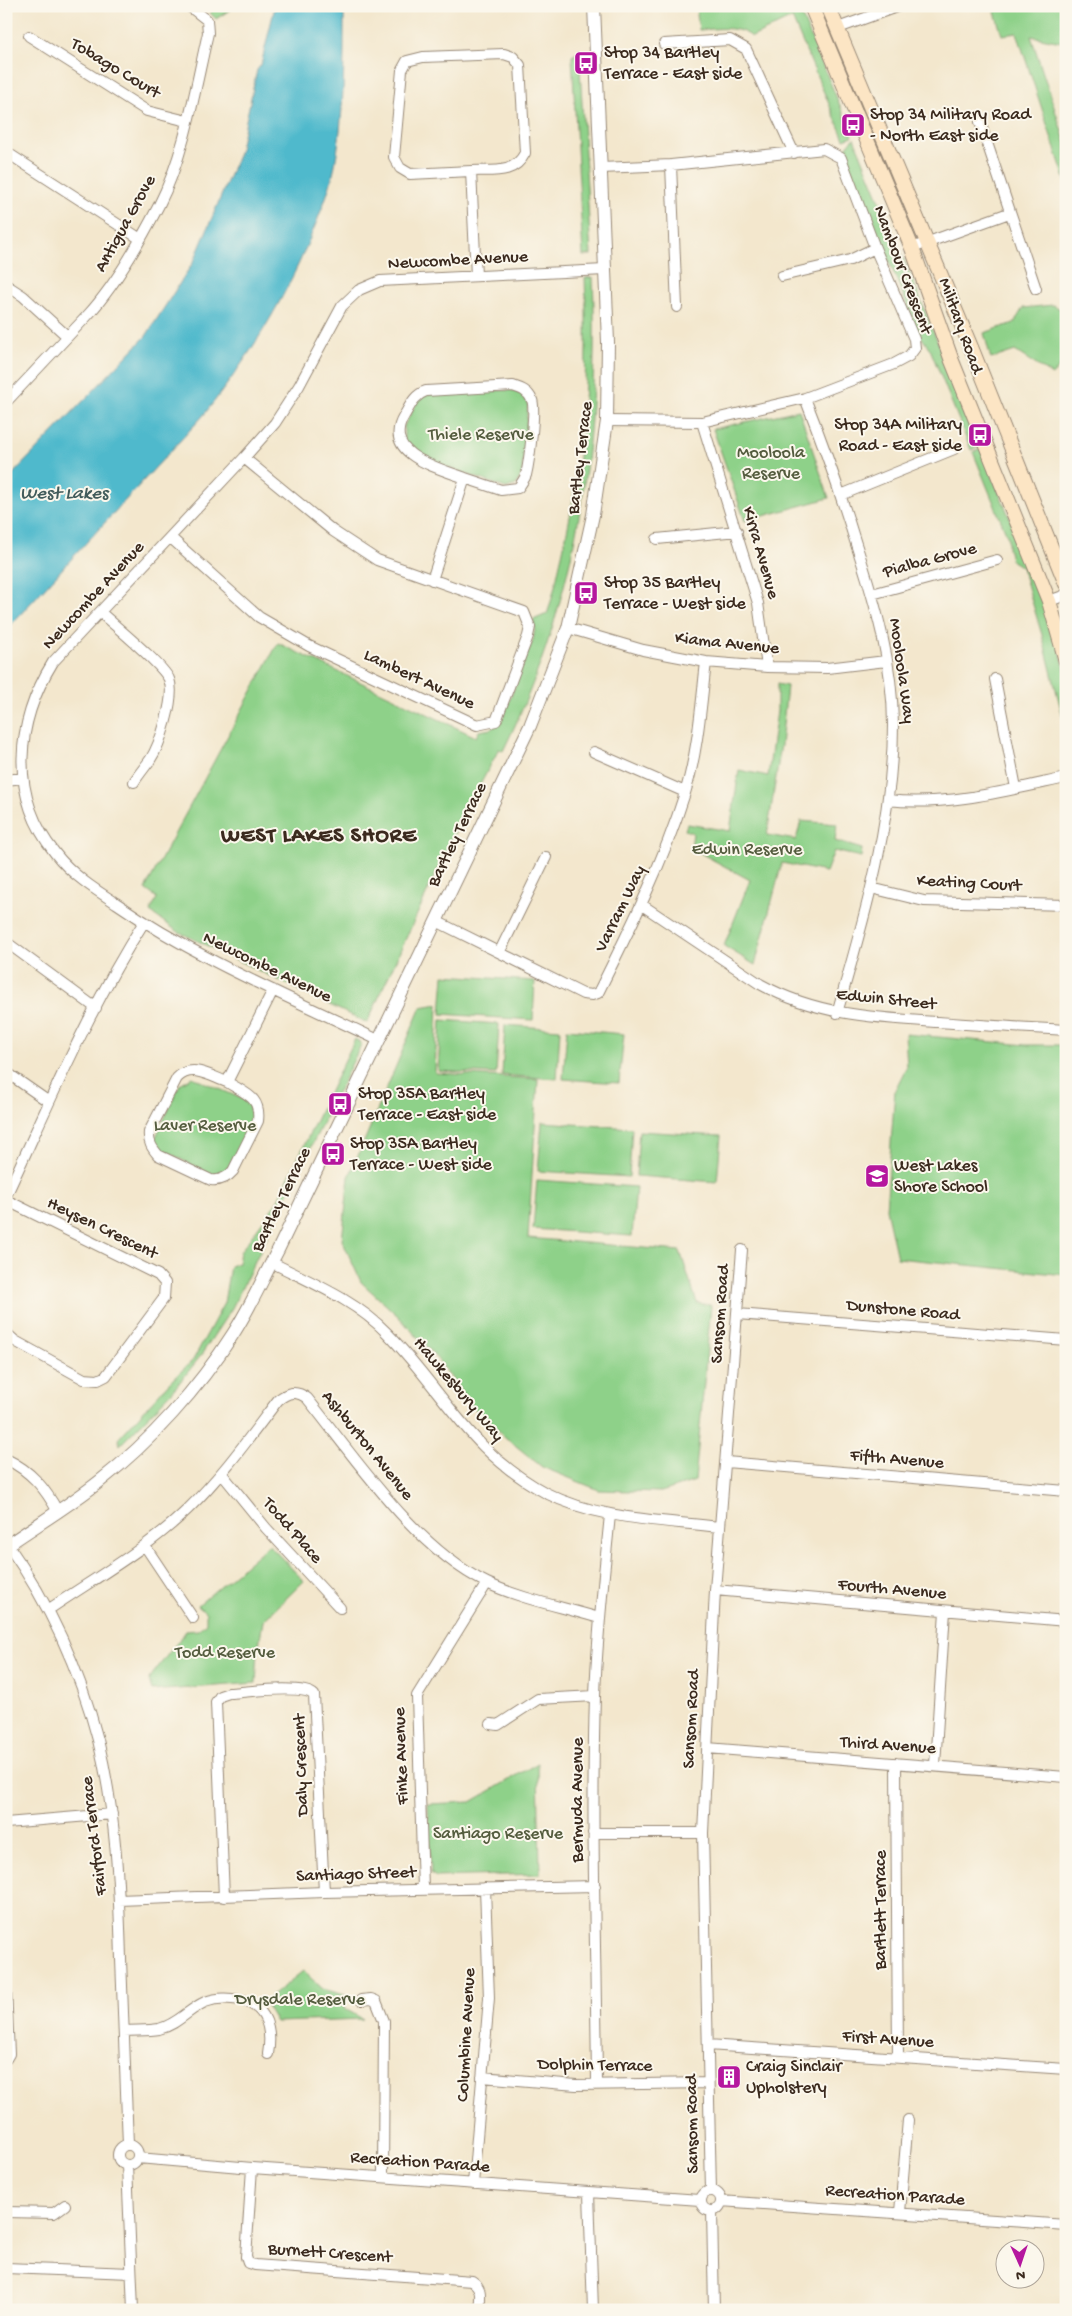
<svg xmlns="http://www.w3.org/2000/svg" width="1072" height="2316" font-family="'Gochi Hand',sans-serif">
<style>
.green{fill:#8ed189;stroke:#647e54}
.water{fill:#4fb9cc;stroke:#457275}
.lines{fill:none;stroke-linecap:round;stroke-linejoin:round}
.minor-casing{stroke:#978876;stroke-width:12}
.tertiary-casing{stroke:#978876;stroke-width:14}
.secondary-casing{stroke:#978876;stroke-width:16}
.minor{stroke:#fff;stroke-width:10}
.tertiary{stroke:#fff;stroke-width:12}
.secondary{stroke:#fce5c4;stroke-width:14}
.labels{text-anchor:middle;dominant-baseline:central;stroke-width:4;stroke-linejoin:round;paint-order:stroke}
.poi-label{font-size:18px;fill:#3b2a1e;stroke:#fbf7ec;text-anchor:start}
.street-label{font-size:18px;fill:#3b2a1e;stroke:#fbf7ec}
.park-label{font-size:18px;fill:#545c3e;stroke:#fbf7ec}
.water-label{font-size:19px;font-style:italic;fill:#425c5b;stroke:#fbf7ec}
.district-label{font-size:22px;font-weight:bold;letter-spacing:1px;fill:#3b2a1e;stroke:#fbf7ec}
</style>
<rect width="100%" height="100%" fill="#fbf7ec"/>
<filter id="ink" filterUnits="userSpaceOnUse"><feTurbulence type="fractalNoise" baseFrequency=".02" numOctaves="2"/><feDisplacementMap in="SourceGraphic" scale="10" xChannelSelector="R" yChannelSelector="G"/><feConvolveMatrix kernelMatrix="1 2 1 2 8 2 1 2 1" color-interpolation-filters="sRGB"/></filter>
<filter id="wash" filterUnits="userSpaceOnUse"><feTurbulence type="fractalNoise" baseFrequency=".0096" numOctaves="4" result="noise"/><feDisplacementMap in="SourceGraphic" scale="20" xChannelSelector="R" yChannelSelector="G"/><feGaussianBlur stdDeviation="1.12" result="paint"/><feColorMatrix in="noise" values="0 0 0 0 0 0 0 0 0 0 0 0 0 0 0 0 0 1.4 0 .05"/><feComposite in="paint" operator="in"/></filter>
<g filter="url(#wash)">
<rect width="100%" height="100%" fill="#f3e7cd"/>
<path class="green" d="M217,6h19l-20,13 -6,-6z
M696,6h98l4,9 3,-1 52,122 -9,3 -52,-121 -40,19c-15,-12 -34,-8 -53,-7z
M993,6h73v37l-35,-7 35,108v38l-49,-149 -15,2z
M579,52l12,203 -8,1 -11,-200z
M854,138l85,207 10,33 14,25 18,43 -10,4 -41,-101 -11,-15 -72,-175 -4,-7z
M593,277c7,166 -16,324 -90,474l-4,-2 -44,83 -88,191 -190,-92 -27,-19 7,-14 -12,-9 133,-246 198,94 3,-6 12,-2 10,-7 32,-82 2,-12 -2,-8 14,-6c7,-19 10,-39 15,-59 21,-91 27,-184 23,-277z
M1053,305l13,7v51l-4,1 -10,11 -37,-24 -24,8 -7,-26 30,-10 9,-15z
M512,390l13,6 3,7 -6,70 -6,12 -10,3 -68,-24 -34,-20v-18l14,-26 10,-6z
M799,410l30,88 -84,23 -32,-92z
M981,449l69,165 16,59v56l-24,-94 -20,-68 -11,-7 -3,-13v-9l-35,-86z
M777,684l10,2 -6,59 -14,90 29,5 5,-19 36,3 -2,17 27,8 -1,8 -27,-6 -8,21 -44,-9 -27,102 -31,-19 26,-66 -59,-32 2,-15 -8,-3 2,-6 43,7 9,-61 29,6 9,-65z
M444,975l91,6 -2,39 -92,-6z
M438,1004l-3,69 103,6 -10,159 152,13 17,52 14,2 -16,176 -34,11 -62,-2 -57,-23 -37,-30 -33,-31 -37,-50 -37,-40 -37,-34 -19,-42 7,-63 72,-170z
M441,1020l58,4 -3,50 -58,-3z
M505,1025l55,4 -3,50 -55,-4z
M567,1029l57,5 -5,49 -56,-4z
M905,1034l122,11h39v230l-169,-17 -11,-49 9,-119 12,-24z
M355,1039l5,3 1,3 -129,263 -33,50 -27,34 -52,53 -2,-6 51,-56 24,-23 31,-57 6,-37 8,-3 2,-11 37,-50z
M192,1077l55,24 6,8 1,9 -26,51 -8,6h-10l-48,-26 -7,-10 25,-55z
M542,1122l90,6 -3,49 -91,-6z
M639,1131l82,5 -4,46 -81,-6z
M537,1180l99,7 -4,49 -99,-7z
M269,1545l35,36 -41,40 -5,30 -2,32 -104,8 -3,-12 37,-48 12,-1 8,-7v-10l-8,-8z
M538,1763l2,111 -104,3 -5,-4 -3,-69 43,-2z
M303,1971l20,18 22,6v14l18,10 -87,3 -12,-20z"/>
<path class="water" d="M275,6h69c0,55 1,109 -10,164 -5,23 -15,46 -24,68 -27,65 -63,123 -108,179l-196,213v-149l140,-145 48,-75 45,-108 18,-83 4,-5z"/>
</g>
<g filter="url(#ink)">
<g class="lines">
<defs>
<path id="minor" d="M838,28l61,-22
M29,36l118,75 40,10
M664,44l66,-4 16,9 48,104
M980,122l56,167
M6,152l133,86
M671,165l6,142
M601,168l70,-3 153,-16 17,9 34,90 39,91 1,9 -6,8 -15,8 -89,34 -103,24 -95,-1
M471,171c22,-1 43,4 54,-18l-5,-88 -7,-8 -9,-3 -81,3 -16,4 -5,9 -8,87 6,11 10,6 61,-3 5,105
M912,248l97,-35
M782,276l68,-16 25,-12
M6,285l17,11 44,40
M805,398c19,48 36,97 51,146 19,58 37,119 37,181 0,97 -29,194 -56,288
M6,402c27,-29 54,-57 81,-86 27,-29 54,-76 72,-111 26,-51 36,-116 49,-172l-1,-13 -18,-14
M702,422l56,181 9,64
M841,495l113,-46
M171,538l88,79 50,29 168,79 19,-4 32,-85 2,-9 -6,-15 -147,-52 -44,-29 -89,-73
M657,539l80,-8
M432,580l33,-102c-27,-10 -84,-24 -61,-62 6,-10 10,-21 22,-25l87,-5c9,3 15,5 19,14 4,9 -3,63 -6,75 -2,5 -5,9 -8,13l-17,2 -36,-12
M872,594l125,-34
M1049,601l17,-6
M100,612c15,14 62,52 69,67 7,18 -9,66 -19,81 -5,7 -11,14 -16,22
M568,628l75,22 63,12 61,5 60,1 59,-7
M995,679l21,109
M594,752l91,40
M6,780l17,-2
M888,800c57,7 122,-10 178,-22
M871,888l53,13 142,4
M642,905l118,79c56,31 115,34 177,38 43,3 86,6 129,8
M436,921l147,73 9,1 6,-2c33,-66 65,-130 87,-200 13,-42 16,-87 21,-131
M6,942l90,66
M500,951l46,-94
M378,1040c-89,-43 -181,-81 -262,-137 -22,-14 -45,-29 -61,-50 -47,-59 -39,-131 -2,-191l191,-204 31,-35 24,-37 43,-80 17,-16 21,-9 225,-11
M6,1072l43,30
M227,1082c19,12 34,15 31,39l-25,50c-6,7 -13,10 -22,9l-53,-25c-6,-7 -10,-13 -9,-23l28,-54c15,-15 33,-2 50,4l46,-92
M6,1196c43,-92 83,-188 138,-274
M6,1200l152,75 7,8 -1,15 -58,78 -8,4 -14,-1 -69,-38 -9,-8
M271,1262c41,21 84,38 116,71 57,58 82,119 159,160 53,27 115,27 173,34
M737,1314l329,26
M6,1459c25,12 39,29 52,53
M726,1462l340,29
M222,1474l44,54 74,80
M8,1545c41,58 72,126 90,195 18,72 21,146 23,219 2,62 5,124 7,186
M145,1546l48,72
M715,1590l351,31
M48,1610c47,-32 99,-61 140,-101 34,-33 61,-71 90,-109 10,-8 18,-10 29,-2 50,62 108,150 180,185 34,16 76,24 112,35
M491,1724l7,1 40,-26 57,-3
M707,1748l359,29
M896,1763l2,294
M935,1765l10,-154
M6,1823l106,-9
M593,1833h110
M423,1889l-6,-193 70,-113
M224,1897l-8,-195 4,-6 9,-3c17,-1 74,-9 85,2l10,197
M119,1900l205,-8 271,-6
M6,1988l3,66 -3,5
M361,2000l10,-1 5,2 8,20 -1,155
M124,2031c11,-1 24,0 35,-2 18,-4 30,-20 46,-27 8,-3 19,-4 27,-3 32,2 41,26 36,55
M708,2045l358,24
M482,2077l94,8 132,-2
M597,2085c-1,-130 -6,-260 -2,-389 2,-61 9,-121 15,-181
M118 2155a10 10 0 1 1 20 0a10 10 0 1 1-20 0Z
M138,2158l114,10 448,32
M127,2165l6,145
M252,2168l-6,89 2,6 7,2 217,16c11,7 8,17 7,29
M473,2184l16,-186 -4,-110
M711,2190l-8,-357 12,-243 27,-340
M701 2201a10 10 0 1 1 20 0a10 10 0 1 1-20 0Z
M589,2193l4,117
M721,2201l345,24
M712,2211l2,99
M6,2212l48,1 11,-8
M900,2212l8,-92
M6,2268l125,5"/>
<path id="tertiary" d="M6,1546c32,-22 64,-41 94,-65 51,-40 98,-92 133,-147 17,-26 30,-56 45,-84l252,-524 38,-98 25,-113 14,-94 1,-79 -14,-336"/>
<path id="secondary" d="M811,6l101,242 40,113 97,240 17,60
M828,6l145,346 93,232"/>
</defs>
<use href="#minor" class="minor-casing"/>
<use href="#tertiary" class="tertiary-casing"/>
<use href="#secondary" class="secondary-casing"/>
<use href="#minor" class="minor"/>
<use href="#tertiary" class="tertiary"/>
<use href="#secondary" class="secondary"/>
</g>
</g>
<defs>
<symbol id="bus-square" viewBox="-11 -11 22 22"><rect x="-9" y="-9" width="18" height="18" rx="4" fill="#b5179e" stroke="#fbf7ec"/><path d="M-5-6H5V4H4V6H2V4H-2V6H-4V4H-5ZM-3.5-4V0h7V-4ZM-3.5 1.2v1.5H-2V1.2ZM2 1.2v1.5H3.5V1.2Z" fill="#fff"/></symbol>
<symbol id="school-square" viewBox="-11 -11 22 22"><rect x="-9" y="-9" width="18" height="18" rx="4" fill="#b5179e" stroke="#fbf7ec"/><path d="M0-5L7-2L0 1L-7-2ZM-4 1L0 2.5L4 1V4Q0 6-4 4Z" fill="#fff"/></symbol>
<symbol id="building-square" viewBox="-11 -11 22 22"><rect x="-9" y="-9" width="18" height="18" rx="4" fill="#b5179e" stroke="#fbf7ec"/><path d="M-4-6H4V6H1V3H-1V6H-4ZM-2.5-4.3h1.7v1.8h-1.7ZM.8-4.3h1.7v1.8H.8ZM-2.5-1h1.7V.8h-1.7ZM.8-1h1.7V.8H.8Z" fill="#fff"/></symbol>
</defs>
<g fill-rule="evenodd">
<use href="#bus-square" x="572" y="49" width="28" height="28"/>
<use href="#bus-square" x="839" y="111" width="28" height="28"/>
<use href="#bus-square" x="966" y="421" width="28" height="28"/>
<use href="#bus-square" x="572" y="579" width="28" height="28"/>
<use href="#bus-square" x="326" y="1090" width="28" height="28"/>
<use href="#bus-square" x="319" y="1140" width="28" height="28"/>
<use href="#school-square" x="863" y="1162" width="28" height="28"/>
<use href="#building-square" x="715" y="2063" width="28" height="28"/>
</g>
<g class="labels">
<g class="poi-label">
<text x="604" y="53">Stop 34 Bartley<tspan x="604" dy="21">Terrace - East side</tspan></text>
<text x="870" y="115">Stop 34 Military Road<tspan x="870" dy="21">- North East side</tspan></text>
<text x="962" y="425" text-anchor="end">Stop 34A Military<tspan x="962" dy="21">Road - East side</tspan></text>
<text x="604" y="583">Stop 35 Bartley<tspan x="604" dy="21">Terrace - West side</tspan></text>
<text x="358" y="1094">Stop 35A Bartley<tspan x="358" dy="21">Terrace - East side</tspan></text>
<text x="350" y="1144">Stop 35A Bartley<tspan x="350" dy="21">Terrace - West side</tspan></text>
<text x="894" y="1166">West Lakes<tspan x="894" dy="21">Shore School</tspan></text>
<text x="746" y="2067">Craig Sinclair<tspan x="746" dy="21">Upholstery</tspan></text>
</g>
<g class="street-label">
<text transform="translate(115 69) rotate(31)">Tobago Court</text>
<text transform="translate(126 224) rotate(-61)">Antigua Grove</text>
<text transform="translate(458 261) rotate(-3)">Newcombe Avenue</text>
<text transform="translate(902 270) rotate(69)">Nambour Crescent</text>
<text transform="translate(960 326) rotate(70)">Military Road</text>
<text transform="translate(581 458) rotate(-83)">Bartley Terrace</text>
<text transform="translate(760 553) rotate(74)">Kirra Avenue</text>
<text transform="translate(930 561) rotate(-15)">Pialba Grove</text>
<text transform="translate(94 596) rotate(-47)">Newcombe Avenue</text>
<text transform="translate(727 644) rotate(6)">Kiama Avenue</text>
<text transform="translate(901 671) rotate(82)">Mooloola Way</text>
<text transform="translate(419 680) rotate(25)">Lambert Avenue</text>
<text transform="translate(458 835) rotate(-64)">Bartley Terrace</text>
<text transform="translate(969 884) rotate(3)">Keating Court</text>
<text transform="translate(621 909) rotate(-64)">Varram Way</text>
<text transform="translate(267 968) rotate(26)">Newcombe Avenue</text>
<text transform="translate(886 1000) rotate(6)">Edwin Street</text>
<text transform="translate(282 1200) rotate(-64)">Bartley Terrace</text>
<text transform="translate(102 1229) rotate(26)">Heysen Crescent</text>
<text transform="translate(903 1311) rotate(5)">Dunstone Road</text>
<text transform="translate(721 1314) rotate(-86)">Sansom Road</text>
<text transform="translate(458 1390) rotate(50)">Hawkesbury Way</text>
<text transform="translate(367 1446) rotate(51)">Ashburton Avenue</text>
<text transform="translate(897 1460) rotate(5)">Fifth Avenue</text>
<text transform="translate(292 1531) rotate(49)">Todd Place</text>
<text transform="translate(892 1590) rotate(5)">Fourth Avenue</text>
<text transform="translate(692 1719) rotate(-87)">Sansom Road</text>
<text transform="translate(888 1746) rotate(4)">Third Avenue</text>
<text transform="translate(402 1756) rotate(-92)">Finke Avenue</text>
<text transform="translate(302 1765) rotate(-92)">Daly Crescent</text>
<text transform="translate(578 1800) rotate(-90)">Bermuda Avenue</text>
<text transform="translate(95 1836) rotate(-97)">Fairford Terrace</text>
<text transform="translate(356 1875) rotate(-2)">Santiago Street</text>
<text transform="translate(881 1910) rotate(-90)">Bartlett Terrace</text>
<text transform="translate(467 2035) rotate(-87)">Columbine Avenue</text>
<text transform="translate(888 2040) rotate(4)">First Avenue</text>
<text transform="translate(595 2066) rotate(1)">Dolphin Terrace</text>
<text transform="translate(693 2124) rotate(-91)">Sansom Road</text>
<text transform="translate(420 2163) rotate(4)">Recreation Parade</text>
<text transform="translate(895 2196) rotate(4)">Recreation Parade</text>
<text transform="translate(330 2254) rotate(4)">Burnett Crescent</text>
</g>
<g class="park-label">
<text x="481" y="435">Thiele Reserve</text>
<text x="771" y="453">Mooloola<tspan x="771" dy="21">Reserve</tspan></text>
<text x="747" y="850">Edwin Reserve</text>
<text x="205" y="1126">Laver Reserve</text>
<text x="225" y="1653">Todd Reserve</text>
<text x="498" y="1834">Santiago Reserve</text>
<text x="300" y="2000">Drysdale Reserve</text>
</g>
<g class="water-label">
<text x="64" y="494">West Lakes</text>
</g>
<g class="district-label">
<text x="319" y="837">WEST LAKES SHORE</text>
</g>
</g>
<rect width="1072" height="2316" fill="none" stroke="#fbf7ec" stroke-width="25"/>
<g transform="translate(1020 2264) rotate(177)"><circle r="24" fill="#fbf7ec" stroke="#aea59a"/>
<path d="M0-4L9 19L0 12L-9 19Z" fill="#b5179e"/>
<text y="-8" font-size="14" font-weight="bold" text-anchor="middle" fill="#3b2a1e">N</text>
</g>
</svg>
